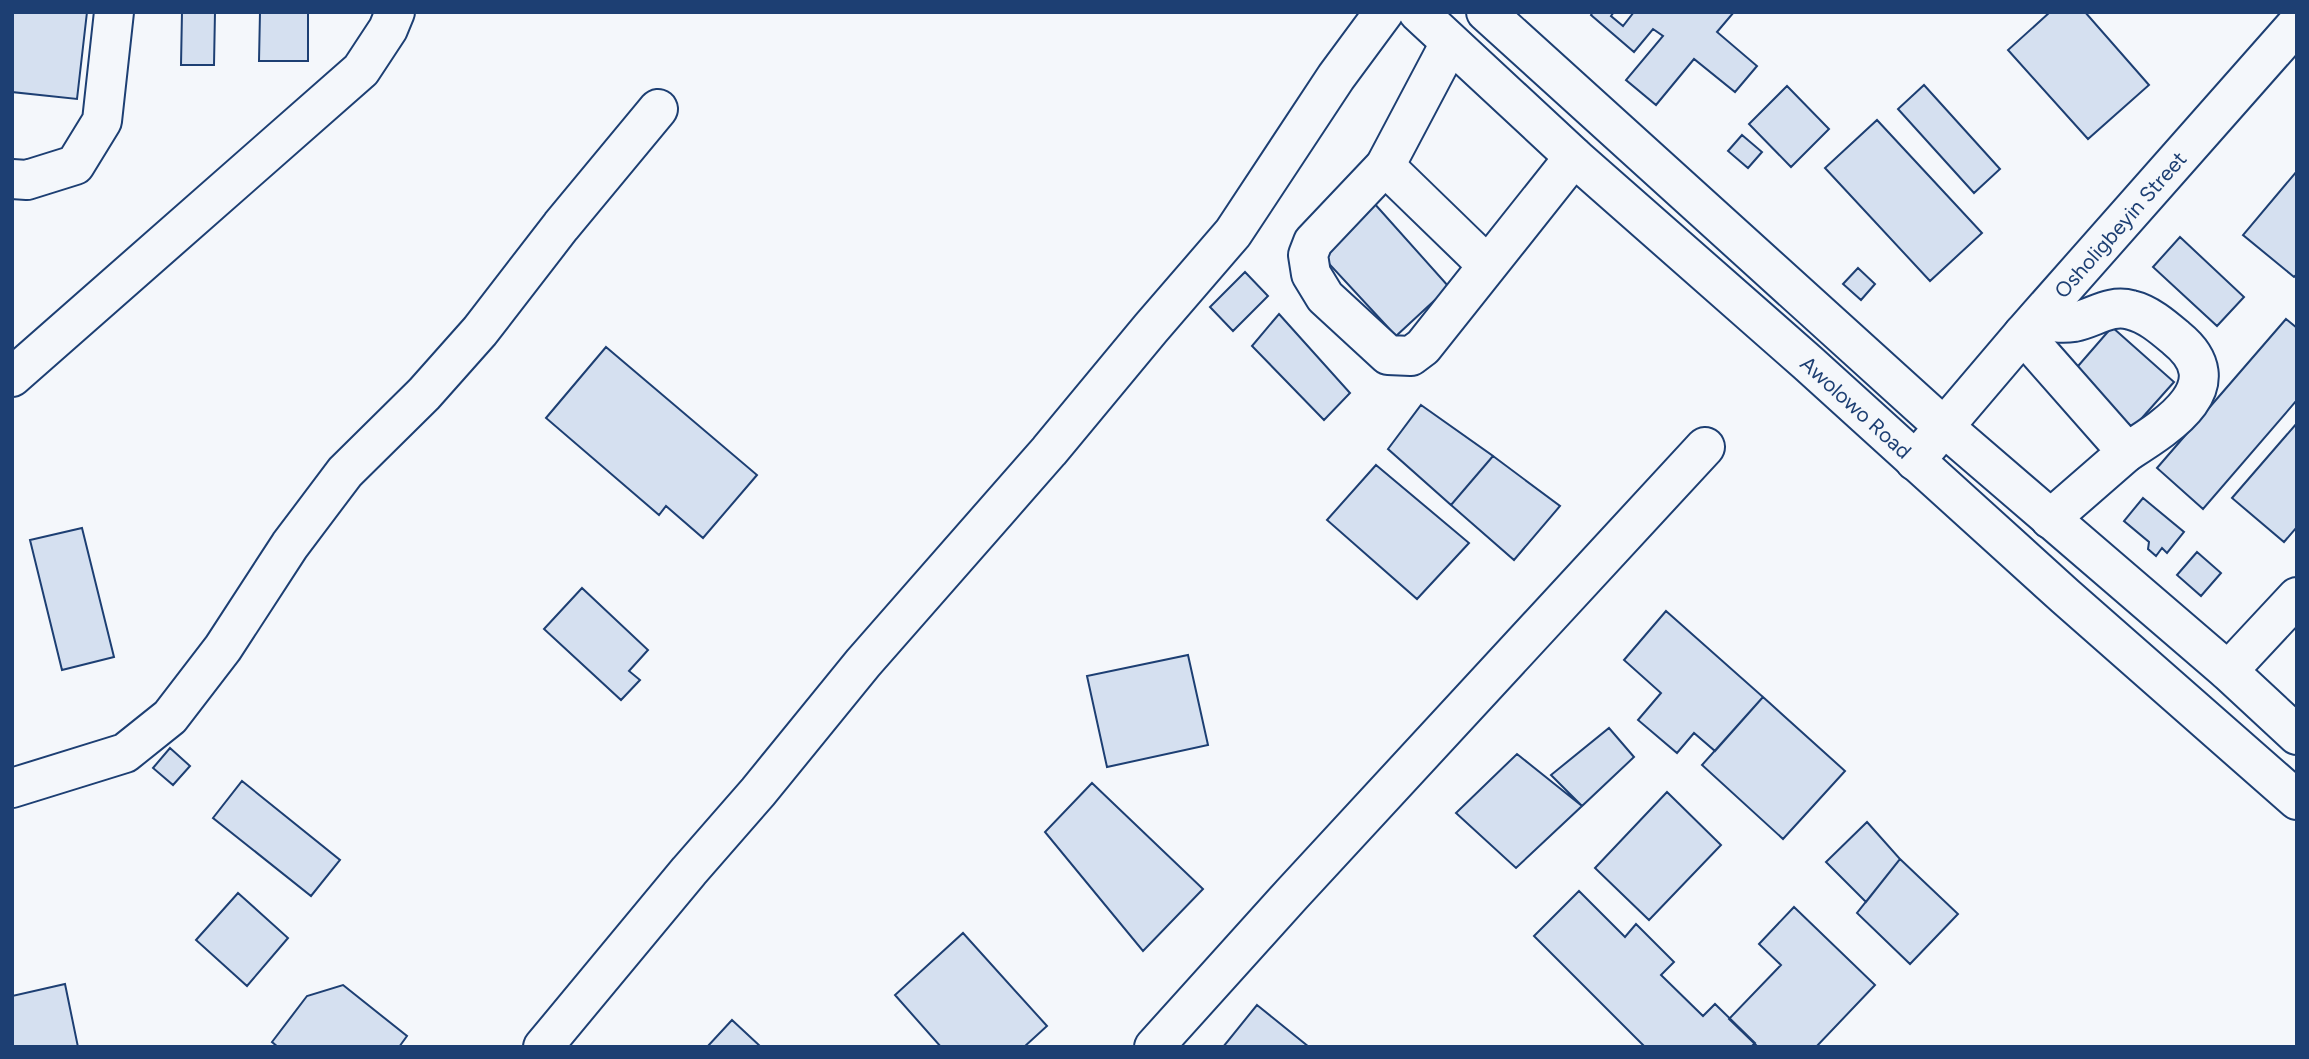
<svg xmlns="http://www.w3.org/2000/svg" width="2309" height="1059" font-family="Figtree,sans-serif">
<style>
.building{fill:#d5e0f0;stroke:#1d3f73;stroke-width:2}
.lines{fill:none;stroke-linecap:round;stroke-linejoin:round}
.minor-casing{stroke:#1d3f73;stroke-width:42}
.major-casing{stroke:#1d3f73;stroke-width:42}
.minor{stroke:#f4f7fb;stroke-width:38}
.major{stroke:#f4f7fb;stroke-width:38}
.labels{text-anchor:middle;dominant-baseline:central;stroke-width:5;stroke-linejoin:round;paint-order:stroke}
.street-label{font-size:21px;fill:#1d3f73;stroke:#f4f7fb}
</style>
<rect width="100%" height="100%" fill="#f4f7fb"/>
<path class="building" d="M12,12h75l-10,87 -65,-7z
M182,12h33l-1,53h-33z
M260,12h48v49h-49z
M1593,12h21l-3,4 12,10 11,-14h100l-17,20 40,34 -22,26 -41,-33 -38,46 -30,-25 37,-44 -10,-7 -19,23 -43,-37z
M2050,12h35l64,73 -61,54 -80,-89z
M1924,85l76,84 -26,24 -76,-84z
M1787,86l42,43 -38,38 -42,-43z
M1877,120l105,113 -52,48 -105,-113z
M1742,135l20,17 -14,16 -20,-17z
M2297,171v103l-3,3 -51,-42z
M1373,202l76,85 -53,49 -76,-82z
M2180,237l64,60 -27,29 -64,-59z
M1858,268l17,16 -14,16 -18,-16z
M1245,272l23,24 -35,35 -23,-24z
M1279,314l71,79 -26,27 -72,-74z
M2286,319l11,9v72l-94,109 -46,-41z
M2112,327l62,55 -41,46 -61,-55z
M606,347l151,128 -54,63 -37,-32 -7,9 -113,-97z
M1421,405l72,51 -42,49 -63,-56z
M2297,423v104l-13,15 -52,-44z
M1493,456l67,50 -46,54 -63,-55z
M1376,465l93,78 -52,56 -90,-79z
M2143,498l41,34 -17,21 -5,-5 -6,8 -8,-7 1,-7 -25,-21z
M82,528l32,129 -52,13 -32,-130z
M2197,552l24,21 -20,23 -24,-21z
M582,588l66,62 -19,21 11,9 -19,20 -77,-71z
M1666,611l97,86 -48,54 -21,-18 -17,20 -39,-33 23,-27 -37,-33z
M1188,655l20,90 -101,22 -20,-91z
M1763,697l82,74 -62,68 -81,-74z
M1609,728l25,29 -52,49 -31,-31z
M170,748l20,18 -17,19 -20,-17z
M1517,754l65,52 -66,62 -60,-55z
M242,781l98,79 -29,36 -98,-78z
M1092,783l111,106 -60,62 -98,-119z
M1667,792l54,53 -72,75 -54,-52z
M1867,822l33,37 -34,43 -40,-40z
M1900,859l58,55 -48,50 -53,-51z
M1579,891l46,46 11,-13 38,38 -13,13 42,41 12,-12 40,39 -4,4h-106l-111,-111z
M238,893l50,45 -41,48 -51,-46z
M1794,907l81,78 -59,62h-58l-29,-28 52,-54 -22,-21z
M963,933l84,93 -23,21h-83l-46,-52z
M65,984l13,63h-66v-51z
M343,985l64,51 -8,11h-121l-6,-5 35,-46z
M1257,1005l52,42h-86z
M732,1020l29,27h-54z"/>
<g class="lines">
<defs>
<g id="minor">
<path d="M1450,43l-65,123 -72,76 -5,13 3,19 14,23 63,58 23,1 12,-9 151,-190"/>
<path d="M1385,166l102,99"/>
<path d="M12,179l15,1 48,-15 27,-44 12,-109"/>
<path d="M2037,319c13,3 24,5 37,3 20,-4 36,-18 57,-12 17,4 32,17 45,28 58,47 -8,88 -49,114"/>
<path d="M2023,334l104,118 -77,67"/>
<path d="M12,377l349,-307 27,-41 7,-17"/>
<path id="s1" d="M1915,461l108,-127 274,-310"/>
<path d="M2228,671l69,-74"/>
<path d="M12,788l113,-35 45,-36 53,-69 67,-103 55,-73 79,-78 56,-63 81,-105 97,-117"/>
<path d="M543,1047l146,-176 69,-79 105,-129 186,-212 102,-123 82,-95 103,-156 48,-65"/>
<path d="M1154,1047l138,-153 413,-447"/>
</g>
<g id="major">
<path id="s2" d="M1418,12l156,145 234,206 257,233 232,204"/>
<path d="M1486,12l457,414 285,245 69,64"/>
</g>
</defs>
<use href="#minor" class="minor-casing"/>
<use href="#major" class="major-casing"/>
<use href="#minor" class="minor"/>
<use href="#major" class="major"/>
</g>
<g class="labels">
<g class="street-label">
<text stroke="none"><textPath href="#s1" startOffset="313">Osholigbeyin Street</textPath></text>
<text stroke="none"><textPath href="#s2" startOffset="590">Awolowo Road</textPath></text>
</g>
</g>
<rect width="2309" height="1059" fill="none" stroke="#1d3f73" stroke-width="28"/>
</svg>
